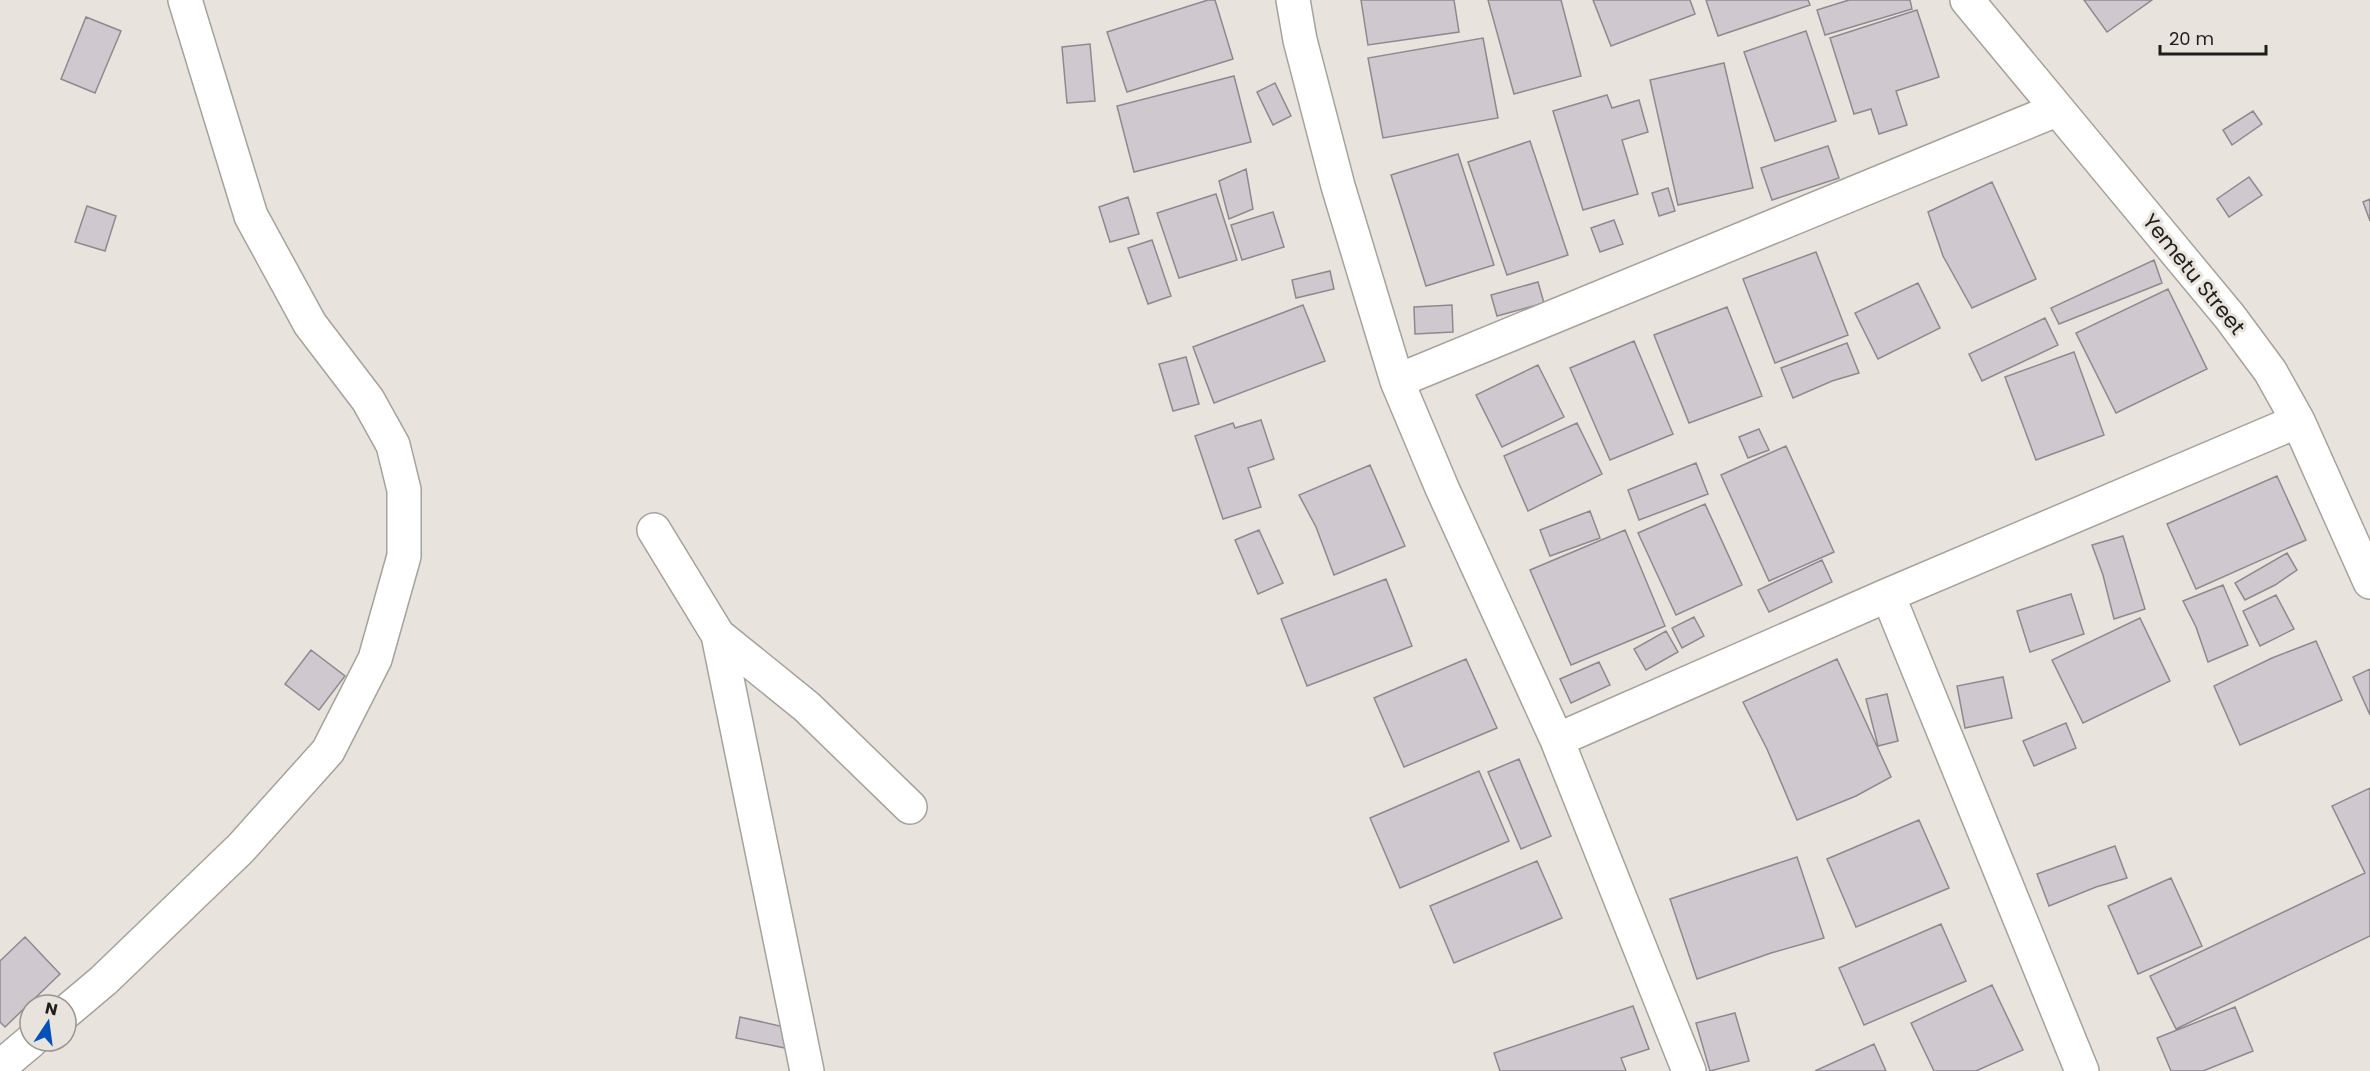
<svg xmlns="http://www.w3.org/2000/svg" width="2370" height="1071" font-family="Poppins,sans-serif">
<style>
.building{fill:#cfc9cf;stroke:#8e898e;stroke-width:1.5}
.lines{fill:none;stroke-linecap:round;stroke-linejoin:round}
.minor-casing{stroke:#a5a29c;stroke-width:36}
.minor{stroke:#fff;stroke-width:33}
.labels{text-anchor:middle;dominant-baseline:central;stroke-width:6;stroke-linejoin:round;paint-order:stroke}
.street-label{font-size:21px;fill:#1f1e1b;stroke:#e8e4dd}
</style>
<rect width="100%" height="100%" fill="#e8e4dd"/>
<path class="building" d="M1208,0h7l18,59 -106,33 -20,-60z
M1361,0h93l5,32 -91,13z
M1488,0h73l20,76 -67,18z
M1593,0h97l5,14 -84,32z
M1706,0h102l2,5 -92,31z
M1849,0h61l2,9 -87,26 -8,-25z
M2084,0h68l-45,32z
M1917,10l22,67 -43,14 11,34 -28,9 -8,-25 -17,5 -24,-76z
M86,17l35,14 -26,62 -34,-14z
M1806,31l30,90 -61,20 -31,-89z
M1483,38l15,80 -115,20 -15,-80z
M1090,44l5,57 -28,2 -5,-56z
M1724,63l29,125 -75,17 -28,-125z
M1234,76l17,66 -117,30 -17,-66z
M1275,83l16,33 -18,9 -16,-33z
M1607,95l5,13 27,-8 9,32 -26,8 16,54 -55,16 -30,-99z
M2253,111l9,13 -30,21 -9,-15z
M1530,141l38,114 -61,20 -39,-113z
M1828,146l11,32 -67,22 -11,-32z
M1458,154l36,111 -68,21 -35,-111z
M1246,169l7,40 -24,10 -10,-38z
M2249,177l13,18 -33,22 -12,-18z
M1992,182l44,97 -64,29 -29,-52 -15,-44z
M1668,188l7,23 -16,5 -7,-23z
M1216,194l21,66 -58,18 -22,-65z
M1128,197l11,37 -29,8 -11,-35z
M2370,199v22l-7,-19z
M87,206l29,10 -11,35 -30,-9z
M1273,212l11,35 -42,13 -11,-35z
M1614,220l9,24 -23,8 -9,-24z
M1152,240l19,56 -23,8 -20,-56z
M1816,252l32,83 -73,28 -32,-84z
M2154,260l8,23 -103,41 -8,-16z
M1330,271l4,18 -38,9 -4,-18z
M1538,282l6,21 -47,13 -6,-21z
M1918,283l22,45 -62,31 -23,-46z
M2168,289l39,80 -91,44 -40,-80z
M1303,305l22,56 -111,42 -21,-56z
M1452,305l1,27 -38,2 -1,-27z
M1727,307l35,89 -73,27 -35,-88z
M2045,318l13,27 -76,36 -13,-27z
M1634,341l39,93 -63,26 -40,-92z
M1847,343l12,30 -27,8 -39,17 -12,-30z
M2074,352l30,83 -68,25 -31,-83z
M1186,357l13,47 -26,7 -14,-47z
M1538,365l26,52 -62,30 -26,-52z
M1261,420l13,39 -26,9 13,39 -38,12 -28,-83 38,-13 2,5z
M1577,423l25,51 -74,37 -24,-55z
M1759,429l10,21 -21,8 -9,-21z
M1786,446l48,106 -65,29 -48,-106z
M1696,463l12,31 -69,26 -11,-30z
M1370,465l35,81 -71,29 -18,-48 -17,-32z
M2277,476l29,64 -110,49 -29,-65z
M1705,504l37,81 -66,30 -38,-82z
M1590,511l10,27 -50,18 -10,-26z
M1259,530l24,53 -25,11 -23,-54z
M1625,530l40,96 -94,39 -41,-95z
M2123,536l22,73 -31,10 -11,-44 -11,-30z
M2287,553l10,17 -22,15 -30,15 -10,-17z
M1822,560l10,22 -63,30 -11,-22z
M1386,579l26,67 -105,40 -26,-67z
M2223,585l25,60 -40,17 -12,-35 -13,-26z
M2071,594l13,40 -54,18 -13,-41z
M2276,595l18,34 -34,17 -17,-35z
M1694,617l10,19 -22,12 -10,-20z
M2140,618l30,63 -87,42 -31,-63z
M1666,631l12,21 -32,18 -12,-21z
M2316,641l26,59 -102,45 -26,-59 58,-28z
M311,650l34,26 -26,34 -34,-26z
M1466,659l31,69 -93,39 -30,-69z
M1837,659l54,118 -35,19 -59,24 -30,-71 -24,-47z
M1599,662l11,23 -39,18 -11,-24z
M2370,669v46l-17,-38z
M2003,677l9,41 -47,10 -8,-42z
M1887,694l11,47 -20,5 -12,-47z
M2066,723l10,25 -42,18 -11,-25z
M1519,759l32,77 -30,13 -33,-77z
M1479,771l30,70 -109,47 -30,-70z
M2370,788v148l-194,93 -26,-53 215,-103 -33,-67z
M1919,820l30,68 -93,39 -29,-68z
M2115,846l12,32 -31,9 -47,19 -12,-32z
M1797,857l27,81 -53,15 -74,26 -27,-80z
M1537,861l25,57 -108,45 -24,-57z
M2171,878l31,68 -64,28 -30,-68z
M1941,924l25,57 -102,44 -25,-57z
M25,937l35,37 -55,53 -5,-5v-61z
M1992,985l31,65 -47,21h-42l-23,-48z
M1633,1006l16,43 -28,9 5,13h-126l-6,-18z
M2235,1007l18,44 -50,20h-32l-14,-33z
M1735,1013l14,48 -39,10 -14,-48z
M740,1017l49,11 -4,20 -49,-10z
M1874,1044l12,27h-71z"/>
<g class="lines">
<defs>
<path id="minor" d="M1293,0l7,40 38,146 59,195 45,107 115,252 132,331
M1967,0l263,317 40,54 28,50 72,161
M1397,381l659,-271
M654,530l64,105 89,72 103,100
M1888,595l194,476
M718,635l89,436
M1557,740l331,-145 410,-174
M66,1012l38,-32 137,-132 87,-97 47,-92 29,-103v-66l-11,-45 -25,-45 -58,-76 -59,-108 -66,-216
M0,1067l31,-26"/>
</defs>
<use href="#minor" class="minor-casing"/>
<use href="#minor" class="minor"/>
</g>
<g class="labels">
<g class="street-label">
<text transform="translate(2194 274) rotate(51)">Yemetu Street</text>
</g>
</g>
<g transform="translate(48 1023) rotate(13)"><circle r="28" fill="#e8e4dd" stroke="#98958f" stroke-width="1.5"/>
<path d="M0-4.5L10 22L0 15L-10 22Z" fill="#0050b9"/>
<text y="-9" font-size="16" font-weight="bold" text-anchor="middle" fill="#1f1e1b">N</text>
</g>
<path d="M2160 45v9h106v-9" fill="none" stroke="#1f1e1b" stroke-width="3"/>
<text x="2169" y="45" font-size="18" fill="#1f1e1b" stroke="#e8e4dd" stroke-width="4.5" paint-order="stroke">20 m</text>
</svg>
